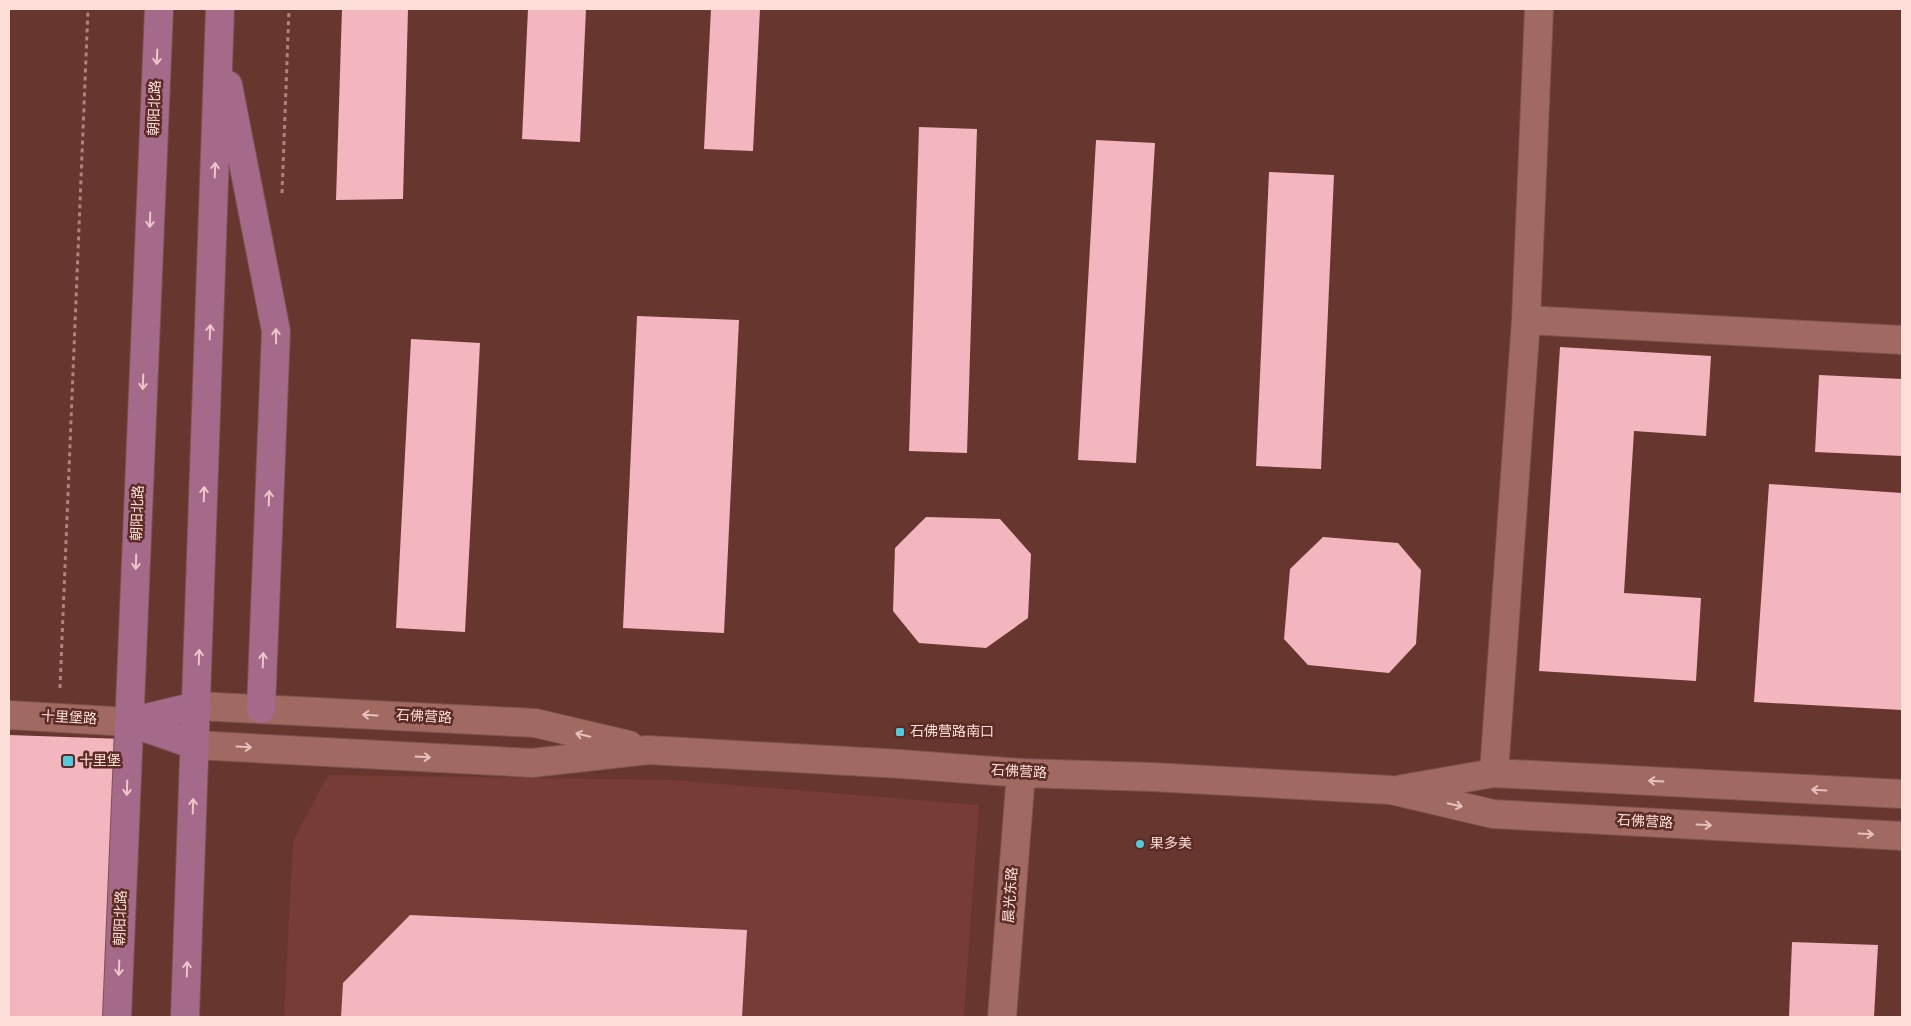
<svg xmlns="http://www.w3.org/2000/svg" width="1911" height="1026" font-family="'Alegreya Sans','Noto Sans SC',sans-serif">
<style>
.built{fill:#763c35}
.building{fill:#f3b6bf}
.lines{fill:none;stroke-linecap:round;stroke-linejoin:round}
.minor-casing{stroke:#7c524d;stroke-width:30}
.major-casing{stroke:#7c524d;stroke-width:30}
.path{stroke:#ad847e;stroke-width:3;stroke-dasharray:4 4;stroke-linecap:butt}
.minor{stroke:#a06961;stroke-width:28}
.major{stroke:#a56a8a;stroke-width:28}
.oneway{stroke:#ecc7c9}
.oneway2{stroke:#e6c1bb}
.poi-dot{fill:#53cadc;stroke:#5b2b25;stroke-width:2}
.labels{text-anchor:middle;dominant-baseline:central;stroke-width:5;stroke-linejoin:round;paint-order:stroke}
.street-label{font-size:14px;fill:#feded9;stroke:#5b2b25}
.poi-label{font-size:14px;fill:#feded9;stroke:#5b2b25;text-anchor:start}
</style>
<rect width="100%" height="100%" fill="#67362f"/>
<path class="built" d="M328,775l344,5 307,25 -15,212h-680l9,-176z"/>
<path class="building" d="M342,9h66l-5,190 -67,1z
M528,9h58l-6,133 -58,-3z
M711,9h49l-7,142 -49,-2z
M919,127l58,2 -10,324 -58,-2z
M1096,140l59,3 -19,320 -58,-3z
M1269,172l65,3 -13,294 -65,-3z
M637,316l102,4 -15,313 -101,-5z
M411,339l69,4 -15,289 -69,-4z
M1560,347l151,9 -5,80 -72,-5 -10,162 77,5 -5,83 -157,-10z
M1819,375l83,4v77l-87,-4z
M1769,484l133,9v217l-148,-8z
M926,517l74,2 31,35 -3,64 -42,30 -67,-5 -26,-32 2,-63z
M1323,537l75,6 23,27 -5,74 -27,29 -81,-8 -24,-26 6,-70z
M9,735l115,4 -11,278h-104z
M410,915l337,15 -5,87h-401l2,-34z
M1792,942l86,3 -4,72h-85z"/>
<g class="lines">
<defs>
<path id="minor" d="M1526,320l376,20
M197,706l338,17 94,22
M9,715l120,7
M195,745l337,18 116,-13 253,14 120,9 131,4 239,13 102,24 409,22
M1494,773l32,-453 13,-311
M1402,789l92,-16 408,21
M1002,1017l19,-244"/>
<path id="major" d="M228,85l48,246 -15,378
M129,722l66,23
M129,722l68,-16
M117,1017l42,-1008
M185,1017l35,-1008"/>
</defs>
<use href="#minor" class="minor-casing"/>
<use href="#major" class="major-casing"/>
<path class="path" d="M282,193l7,-184
M60,688l28,-679"/>
<use href="#minor" class="minor"/>
<use href="#major" class="major"/>
</g>
<defs><path id="oneway-shaft" d="M-6 0H5M1.5-3L5.5 0L1.5 3" fill="none" stroke-width="1.6" stroke-linecap="round" stroke-linejoin="round" transform="scale(1.25)"/></defs>
<g class="oneway">
<use href="#oneway-shaft" transform="translate(157 57) rotate(92)"/>
<use href="#oneway-shaft" transform="translate(215 170) rotate(-88)"/>
<use href="#oneway-shaft" transform="translate(150 220) rotate(92)"/>
<use href="#oneway-shaft" transform="translate(210 332) rotate(-88)"/>
<use href="#oneway-shaft" transform="translate(276 336) rotate(-91)"/>
<use href="#oneway-shaft" transform="translate(143 382) rotate(92)"/>
<use href="#oneway-shaft" transform="translate(204 494) rotate(-88)"/>
<use href="#oneway-shaft" transform="translate(269 498) rotate(-88)"/>
<use href="#oneway-shaft" transform="translate(136 562) rotate(92)"/>
<use href="#oneway-shaft" transform="translate(199 657) rotate(-88)"/>
<use href="#oneway-shaft" transform="translate(263 660) rotate(-88)"/>
<use href="#oneway-shaft" transform="translate(127 788) rotate(92)"/>
<use href="#oneway-shaft" transform="translate(193 806) rotate(-88)"/>
<use href="#oneway-shaft" transform="translate(119 968) rotate(92)"/>
<use href="#oneway-shaft" transform="translate(187 969) rotate(-88)"/>
</g>
<g class="oneway2">
<use href="#oneway-shaft" transform="translate(370 715) rotate(-177)"/>
<use href="#oneway-shaft" transform="translate(583 735) rotate(-167)"/>
<use href="#oneway-shaft" transform="translate(244 747) rotate(3)"/>
<use href="#oneway-shaft" transform="translate(423 757) rotate(3)"/>
<use href="#oneway-shaft" transform="translate(1656 781) rotate(-177)"/>
<use href="#oneway-shaft" transform="translate(1819 790) rotate(-177)"/>
<use href="#oneway-shaft" transform="translate(1455 805) rotate(13)"/>
<use href="#oneway-shaft" transform="translate(1704 825) rotate(3)"/>
<use href="#oneway-shaft" transform="translate(1866 834) rotate(3)"/>
</g>
<g class="poi-dot">
<rect x="895" y="727" width="10" height="10" rx="2.5"/>
<rect x="62" y="755" width="12" height="12" rx="2.5"/>
<circle cx="1140" cy="844" r="5"/>
</g>
<g class="labels">
<g class="street-label">
<text transform="translate(155 108) rotate(-88)">朝阳北路</text>
<text transform="translate(138 513) rotate(-88)">朝阳北路</text>
<text transform="translate(424 717) rotate(3)">石佛营路</text>
<text transform="translate(69 718) rotate(3)">十里堡路</text>
<text transform="translate(1019 772) rotate(3)">石佛营路</text>
<text transform="translate(1645 822) rotate(3)">石佛营路</text>
<text transform="translate(1011 895) rotate(-86)">晨光东路</text>
<text transform="translate(121 918) rotate(-88)">朝阳北路</text>
</g>
<g class="poi-label">
<text x="910" y="732">石佛营路南口</text>
<text x="79" y="761">十里堡</text>
<text x="1150" y="844">果多美</text>
</g>
</g>
<rect width="1911" height="1026" fill="none" stroke="#feded9" stroke-width="20"/>
</svg>
